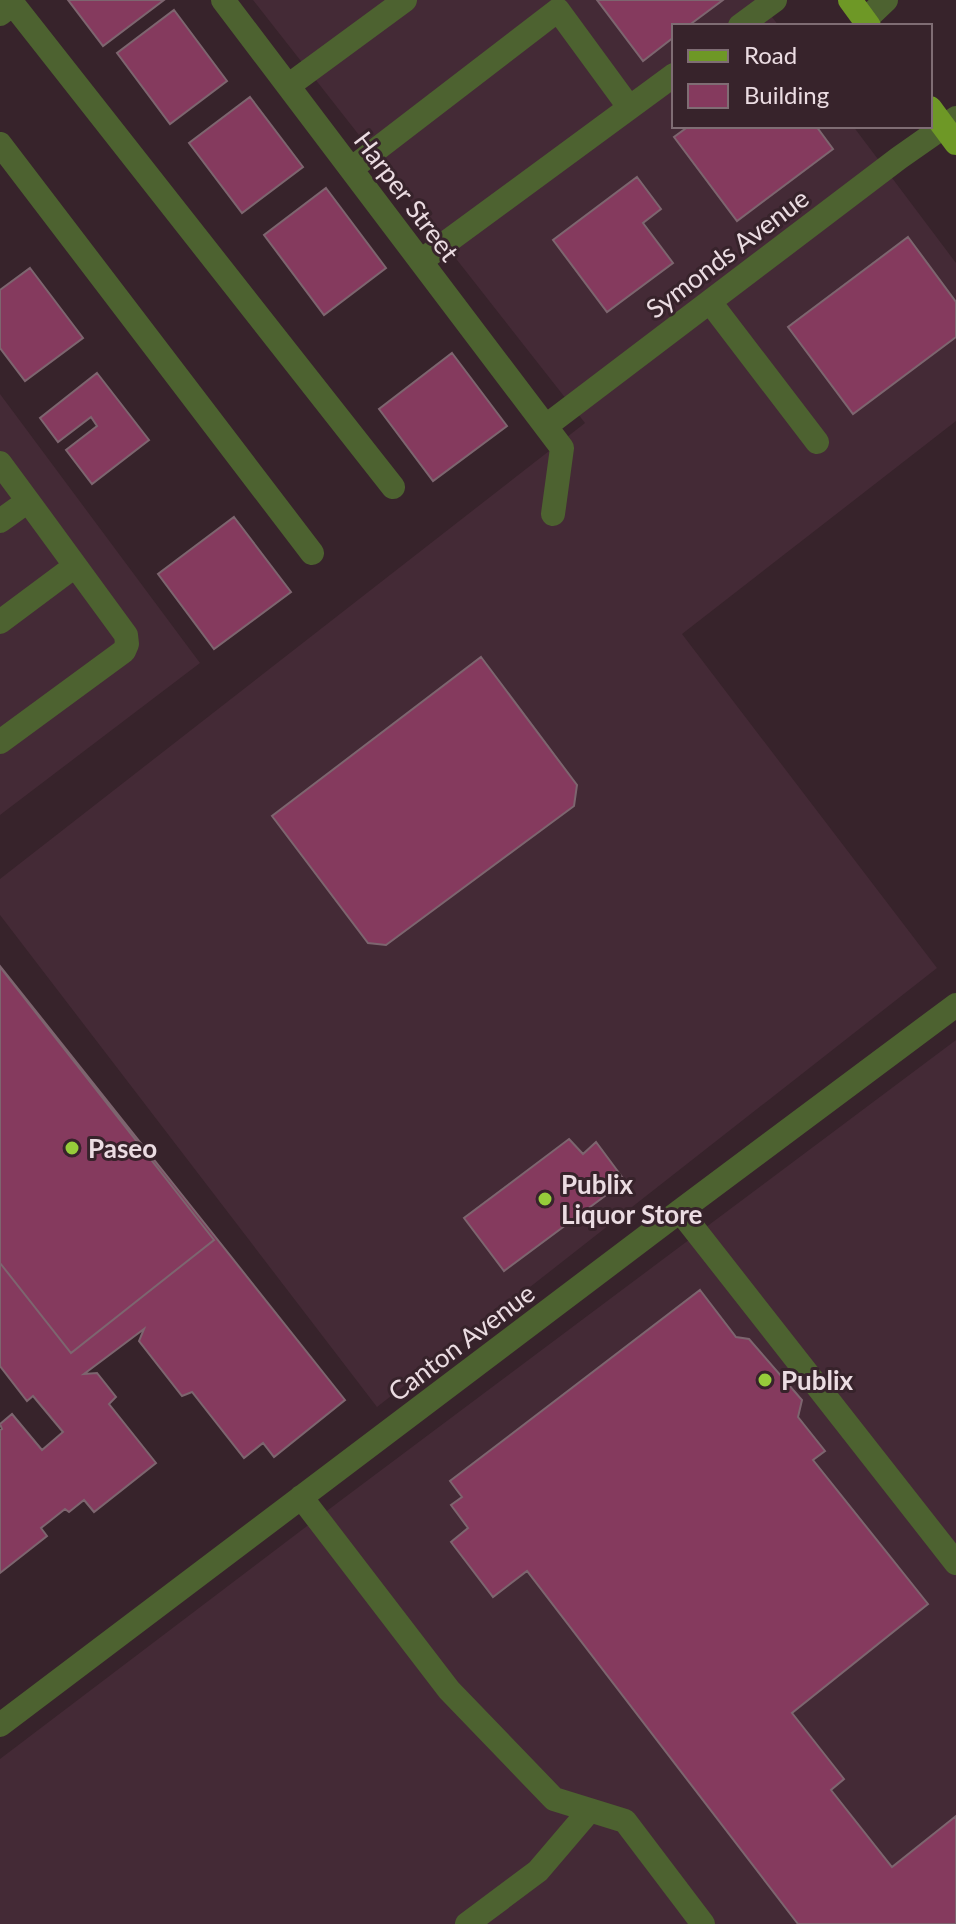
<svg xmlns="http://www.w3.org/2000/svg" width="956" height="1924" font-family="Lato,sans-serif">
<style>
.built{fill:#442a36}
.building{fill:#853a5e;stroke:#7d656f;stroke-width:2}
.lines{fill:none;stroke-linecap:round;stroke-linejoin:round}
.minor{stroke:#4d6230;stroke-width:24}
.major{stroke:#6e9826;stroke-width:24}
.poi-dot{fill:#96cc3a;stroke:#37232b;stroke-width:3}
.labels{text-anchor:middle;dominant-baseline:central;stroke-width:6;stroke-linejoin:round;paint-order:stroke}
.street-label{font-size:26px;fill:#ebdce2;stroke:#37232b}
.poi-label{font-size:26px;font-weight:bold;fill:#ebdce2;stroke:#37232b;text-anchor:start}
</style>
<rect width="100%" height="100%" fill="#37232b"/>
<path class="built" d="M253,0h506l20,26h-105v100h179l103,137v158l-274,213 255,334 -560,439 -377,-492v-36l585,-456z
M0,394l200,269 -200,152z
M956,1040v884h-956v-165l340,-258z"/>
<path class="building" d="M68,0h96l-61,46z
M597,0h126l-35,26h-14v11l-31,24z
M174,10l53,71 -57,43 -53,-71z
M250,97l53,70 -61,46 -53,-70z
M689,126h127l17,23 -96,72 -63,-84z
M637,177l24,32 -18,14 30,40 -66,49 -54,-72z
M326,188l60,80 -62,47 -60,-80z
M908,237l48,65v35l-103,77 -65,-87z
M30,268l53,70 -58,43 -25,-33v-58z
M452,353l55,73 -74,55 -54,-72z
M97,373l52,67 -57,44 -26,-34 31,-24 -6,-9 -33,25 -18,-24z
M234,517l57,75 -77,57 -56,-75z
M481,657l96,128 -3,21 -188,139 -18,-2 -96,-127z
M0,966l345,434 -71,57 -11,-14 -19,15 -52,-66 -10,4 -43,-55 5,-12 -60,45 13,-1 19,24 -7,7 47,59 -62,49 -10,-12 -15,12 -4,-3 -24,19 6,8 -47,37v-143l2,-1 -2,-5 12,-10 30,36 21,-18 -30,-36 -6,5 -27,-35z
M0,967l214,273 -143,113 -71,-90z
M569,1139l14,15 13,-12 29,39 -121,90 -40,-53z
M700,1290l36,47 13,2 53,61 -4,17 27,34 -12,9 115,144 -136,109 52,66 -13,11 61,77 64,-51v108h-158l-271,-353 -34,26 -42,-55 17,-14 -17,-23 11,-8 -12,-16z"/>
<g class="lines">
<path class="minor" d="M223,0l339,448 -9,66
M0,14l13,-10 380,483
M865,20l21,-20
M740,26l35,-26
M288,86l117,-86
M0,144l312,409
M351,169l207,-159 71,97
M421,261l253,-186
M710,302l107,140
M546,426l353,-268 57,-40
M0,463l28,38 -28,20
M0,622l75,-56
M0,742l124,-91 3,-7 -1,-9 -98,-134
M680,1211l276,352
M301,1497l148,193 105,109 71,22 78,103
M0,1725l680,-514 276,-206
M467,1924l71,-53 52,-61"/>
<path class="major" d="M850,0l19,26
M930,108l26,35"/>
</g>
<g class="poi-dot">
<circle cx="72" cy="1148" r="8"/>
<circle cx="545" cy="1199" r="8"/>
<circle cx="765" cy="1380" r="8"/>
</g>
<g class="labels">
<g class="street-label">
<text transform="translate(407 196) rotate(53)">Harper Street</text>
<text transform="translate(727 253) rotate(-37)">Symonds Avenue</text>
<text transform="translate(461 1342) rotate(-37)">Canton Avenue</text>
</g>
<g class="poi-label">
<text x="88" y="1148">Paseo</text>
<text x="561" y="1184">Publix<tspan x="561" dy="30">Liquor Store</tspan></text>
<text x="781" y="1380">Publix</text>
</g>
</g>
<rect x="672" y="24" width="260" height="104" fill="#37232b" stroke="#7f6d74" stroke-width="2"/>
<rect x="688" y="50" width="40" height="12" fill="#6e9826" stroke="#7f6d74" stroke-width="2"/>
<text x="744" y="64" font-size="24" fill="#ebdce2">Road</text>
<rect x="688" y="84" width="40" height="24" fill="#853a5e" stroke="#7f6d74" stroke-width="2"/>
<text x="744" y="104" font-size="24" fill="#ebdce2">Building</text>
</svg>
